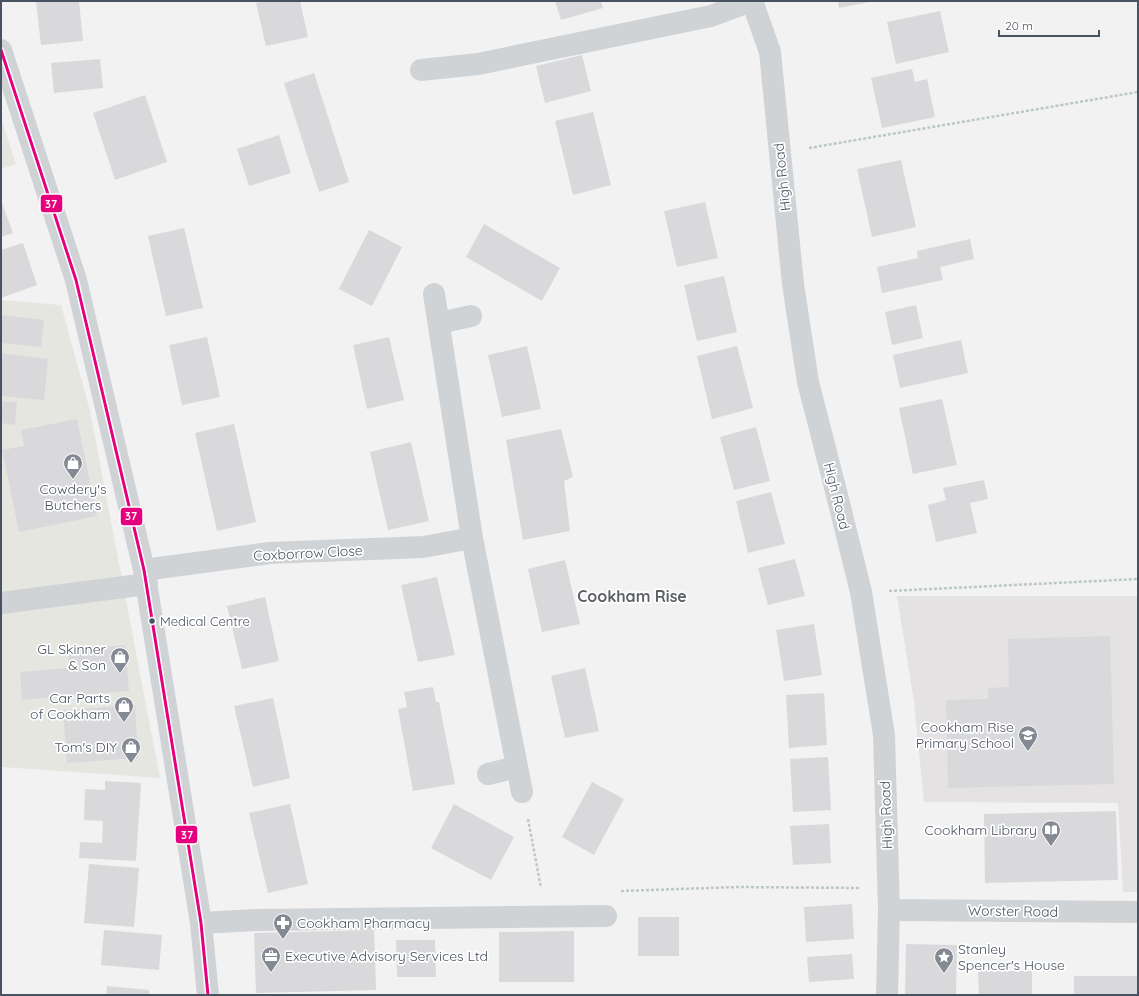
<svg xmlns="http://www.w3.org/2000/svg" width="1139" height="996" font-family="Quicksand,sans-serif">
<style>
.commercial{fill:#e6e6e1}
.education{fill:#e4e2e3}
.building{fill:#d9d9db}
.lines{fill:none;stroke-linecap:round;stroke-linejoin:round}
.path{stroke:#bcc8c6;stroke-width:2.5;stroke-dasharray:3 2;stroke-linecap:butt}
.minor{stroke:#d0d3d6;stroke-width:22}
.bus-1-casing{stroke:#fff;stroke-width:6}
.bus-1{stroke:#e5007d;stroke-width:3}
.bus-dot{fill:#485260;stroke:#fff;stroke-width:1.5}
.labels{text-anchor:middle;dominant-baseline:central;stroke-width:3.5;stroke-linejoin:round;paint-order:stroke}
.bus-label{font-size:13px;fill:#485260;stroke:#fff;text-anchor:start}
.street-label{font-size:14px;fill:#485260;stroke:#fff}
.poi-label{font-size:14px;fill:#485260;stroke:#fff;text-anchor:end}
.quarter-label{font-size:16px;font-weight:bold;fill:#5d6167;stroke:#fff}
.line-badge{stroke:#fff;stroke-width:1.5}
.badge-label{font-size:11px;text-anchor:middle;font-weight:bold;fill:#fff}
</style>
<rect width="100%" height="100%" fill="#f3f2f2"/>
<path class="commercial" d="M1,118l15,46 -15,5z
M1,300l60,5 29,106 70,367 -159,-11z"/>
<path class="education" d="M897,596h241v296h-15l-5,-89 -194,-1 -10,-100z"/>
<path class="building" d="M36,1h43l4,40 -42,4z
M266,1h34l8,36 -42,9 -10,-43z
M555,1h46l2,7 -42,12z
M838,1h31v1l-30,6z
M940,11l9,41 -53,12 -9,-42z
M582,55l9,36 -46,12 -9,-37z
M100,59l3,29 -49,5 -3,-30z
M912,69l3,13 12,-3 8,38 -53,11 -11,-50z
M314,73l35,109 -30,10 -35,-109z
M145,95l22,67 -52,18 -22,-67z
M593,112l18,73 -38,10 -18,-74z
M279,135l12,38 -42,13 -12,-37z
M901,160l15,67 -44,10 -15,-68z
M1,200l12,33 -12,4z
M705,202l13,56 -41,9 -13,-56z
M484,224l76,44 -18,33 -76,-44z
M184,228l19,80 -37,8 -18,-80z
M369,230l33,17 -30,59 -33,-17z
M970,239l4,20 -34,8 3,13 -61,13 -5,-26 41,-9 -1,-7z
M23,243l14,42 -36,13v-48z
M724,276l13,56 -40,9 -13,-56z
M916,305l7,33 -31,7 -7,-33z
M1,315l43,5 -3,27 -40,-4z
M207,337l13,60 -38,8 -13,-60z
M389,337l15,63 -37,9 -14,-64z
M961,340l7,33 -68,15 -7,-33z
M527,346l14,63 -39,8 -14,-62z
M737,346l16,62 -41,11 -15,-63z
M1,353l47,6 -4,41 -43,-4z
M942,399l15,66 -44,9 -14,-66z
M1,401l16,1 -2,23 -14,-2z
M77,419l20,97 -78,16 -17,-82 22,-4 -3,-16z
M234,424l22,98 -39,9 -22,-98z
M756,427l14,54 -36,9 -14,-53z
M561,429l12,48 -9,4 6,50 -47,9 -17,-100z
M411,442l18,79 -41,9 -18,-78z
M984,480l4,19 -18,4 7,30 -41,9 -8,-37 18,-5 -3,-12z
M771,492l14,52 -37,9 -12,-52z
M795,559l10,37 -37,9 -10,-37z
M565,560l15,64 -38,8 -14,-63z
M437,577l18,78 -37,7 -17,-77z
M265,597l14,64 -37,8 -15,-63z
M814,624l8,51 -38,6 -8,-51z
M1110,636l4,148 -166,4 -2,-88 42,-1v-11l21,-1 -1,-48z
M125,645l4,46 -107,9 -2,-28 49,-4 -2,-19z
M585,668l14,63 -34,7 -14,-62z
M433,687l3,15h3l16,82 -42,7 -15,-82 9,-2 -3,-15z
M824,693l3,52 -38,3 -3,-53z
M273,698l17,80 -37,9 -19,-81z
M135,705l3,53 -71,5 -4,-53z
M828,757l3,53 -38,2 -3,-53z
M105,781l36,2 -5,78 -57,-3 1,-16 22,1 1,-22 -19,-1 1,-31 20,1z
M592,782l32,17 -30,56 -32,-18z
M290,804l18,80 -40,9 -19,-80z
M454,804l60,33 -23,43 -60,-32z
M1116,811l2,69 -133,3 -1,-69z
M829,824l2,39 -38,2 -3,-39z
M89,864l50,4 -5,59 -50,-4z
M852,904l2,35 -48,3 -2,-35z
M638,917h41v39h-41z
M104,930l58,5 -3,35 -58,-5z
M374,930l2,60 -120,3 -2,-60z
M574,931v51h-75v-50z
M396,940h39l1,37h-39z
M906,944l51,1 -1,50h-51z
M852,954l2,25 -45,3 -2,-25z
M978,971h54v24h-53z
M1074,976h64v19h-64z
M107,986l42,4v5h-43z"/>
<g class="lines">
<path class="path" d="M809,148l329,-56
M889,591l249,-12
M528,819l13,69
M621,891l117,-4 122,1"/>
<path class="minor" d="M752,1l18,51 23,232 15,98 30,117 23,93 23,143 5,175 -2,85
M1,50l75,230 68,290 57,353 7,72
M421,70l57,-6 233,-48 40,-15
M434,294l38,244 50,254
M439,323l32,-7
M144,570l126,-17 153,-6 49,-9
M1,603l146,-19
M488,774l29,-7
M889,910l249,2
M201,923l55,-3 350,-4"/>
<defs>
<path id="bus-1" d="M1,50l75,230 68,290 57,353 7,72"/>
</defs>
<use href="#bus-1" class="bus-1-casing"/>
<use href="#bus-1" class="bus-1"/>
</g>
<defs>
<symbol id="shop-pin" viewBox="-11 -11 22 30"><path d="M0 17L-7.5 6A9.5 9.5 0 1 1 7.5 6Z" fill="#848a93" stroke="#fff"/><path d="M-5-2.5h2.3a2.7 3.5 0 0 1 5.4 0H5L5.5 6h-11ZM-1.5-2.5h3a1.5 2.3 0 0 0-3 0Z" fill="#fff"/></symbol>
<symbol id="school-pin" viewBox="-11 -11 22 30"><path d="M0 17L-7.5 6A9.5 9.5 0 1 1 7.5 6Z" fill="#848a93" stroke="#fff"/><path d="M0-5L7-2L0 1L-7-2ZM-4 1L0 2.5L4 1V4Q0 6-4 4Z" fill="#fff"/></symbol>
<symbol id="library-pin" viewBox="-11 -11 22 30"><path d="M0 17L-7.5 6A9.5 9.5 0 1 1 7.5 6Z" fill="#848a93" stroke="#fff"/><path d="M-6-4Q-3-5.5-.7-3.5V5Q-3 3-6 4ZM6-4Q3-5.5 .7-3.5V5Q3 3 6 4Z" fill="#fff"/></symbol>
<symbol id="pharmacy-pin" viewBox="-11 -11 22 30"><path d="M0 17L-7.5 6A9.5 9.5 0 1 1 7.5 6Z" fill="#848a93" stroke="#fff"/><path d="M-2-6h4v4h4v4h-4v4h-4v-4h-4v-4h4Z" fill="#fff"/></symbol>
<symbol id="office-pin" viewBox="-11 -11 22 30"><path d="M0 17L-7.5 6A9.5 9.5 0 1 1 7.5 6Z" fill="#848a93" stroke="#fff"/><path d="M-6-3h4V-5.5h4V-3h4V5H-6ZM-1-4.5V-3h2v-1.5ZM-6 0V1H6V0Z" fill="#fff"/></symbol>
<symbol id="sight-pin" viewBox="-11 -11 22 30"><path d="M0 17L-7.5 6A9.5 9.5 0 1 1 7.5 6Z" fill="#848a93" stroke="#fff"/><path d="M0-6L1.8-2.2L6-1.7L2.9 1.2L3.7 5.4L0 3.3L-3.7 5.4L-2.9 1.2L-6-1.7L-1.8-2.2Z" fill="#fff"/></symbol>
</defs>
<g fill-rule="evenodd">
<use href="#shop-pin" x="62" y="452" width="22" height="30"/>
<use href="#shop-pin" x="109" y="646" width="22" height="30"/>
<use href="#shop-pin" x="113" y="695" width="22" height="30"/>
<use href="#school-pin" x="1017" y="724" width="22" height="30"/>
<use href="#shop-pin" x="120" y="736" width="22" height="30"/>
<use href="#library-pin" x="1040" y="819" width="22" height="30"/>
<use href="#pharmacy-pin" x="272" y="912" width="22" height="30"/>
<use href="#office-pin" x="260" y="945" width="22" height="30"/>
<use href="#sight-pin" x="933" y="946" width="22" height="30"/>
</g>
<circle class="bus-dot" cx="152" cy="621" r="3.5"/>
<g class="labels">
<g class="bus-label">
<text x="160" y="621">Medical Centre</text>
</g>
<g class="street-label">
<text transform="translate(782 177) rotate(-96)">High Road</text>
<text transform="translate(837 496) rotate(76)">High Road</text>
<text transform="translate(308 553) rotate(-3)">Coxborrow Close</text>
<text transform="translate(886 815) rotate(-92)">High Road</text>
<text transform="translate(1013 911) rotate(1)">Worster Road</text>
</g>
<g class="poi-label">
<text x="73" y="489" text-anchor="middle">Cowdery's<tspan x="73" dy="16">Butchers</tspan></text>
<text x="106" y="649">GL Skinner<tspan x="106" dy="16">&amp; Son</tspan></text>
<text x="110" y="698">Car Parts<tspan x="110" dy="16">of Cookham</tspan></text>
<text x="1014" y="727">Cookham Rise<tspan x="1014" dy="16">Primary School</tspan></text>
<text x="117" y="747">Tom's DIY</text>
<text x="1037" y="830">Cookham Library</text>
<text x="297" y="923" text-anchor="start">Cookham Pharmacy</text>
<text x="958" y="949" text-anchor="start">Stanley<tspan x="958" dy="16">Spencer's House</tspan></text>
<text x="285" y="956" text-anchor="start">Executive Advisory Services Ltd</text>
</g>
<g class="quarter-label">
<text x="632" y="596">Cookham Rise</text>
</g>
</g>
<g class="line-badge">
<rect x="40" y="194" width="23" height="19" rx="4" fill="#e5007d"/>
<rect x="120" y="507" width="23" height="19" rx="4" fill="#e5007d"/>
<rect x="175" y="825" width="23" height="19" rx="4" fill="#e5007d"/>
</g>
<g class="badge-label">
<text x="51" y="208">37</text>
<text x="131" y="520">37</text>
<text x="187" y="839">37</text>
</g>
<rect width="1139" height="996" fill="none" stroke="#485260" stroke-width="4"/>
<path d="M999 30v6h100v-6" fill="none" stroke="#485260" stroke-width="2"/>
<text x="1005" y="30" font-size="12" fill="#485260" stroke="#ffffff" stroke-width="3" paint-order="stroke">20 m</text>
</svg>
